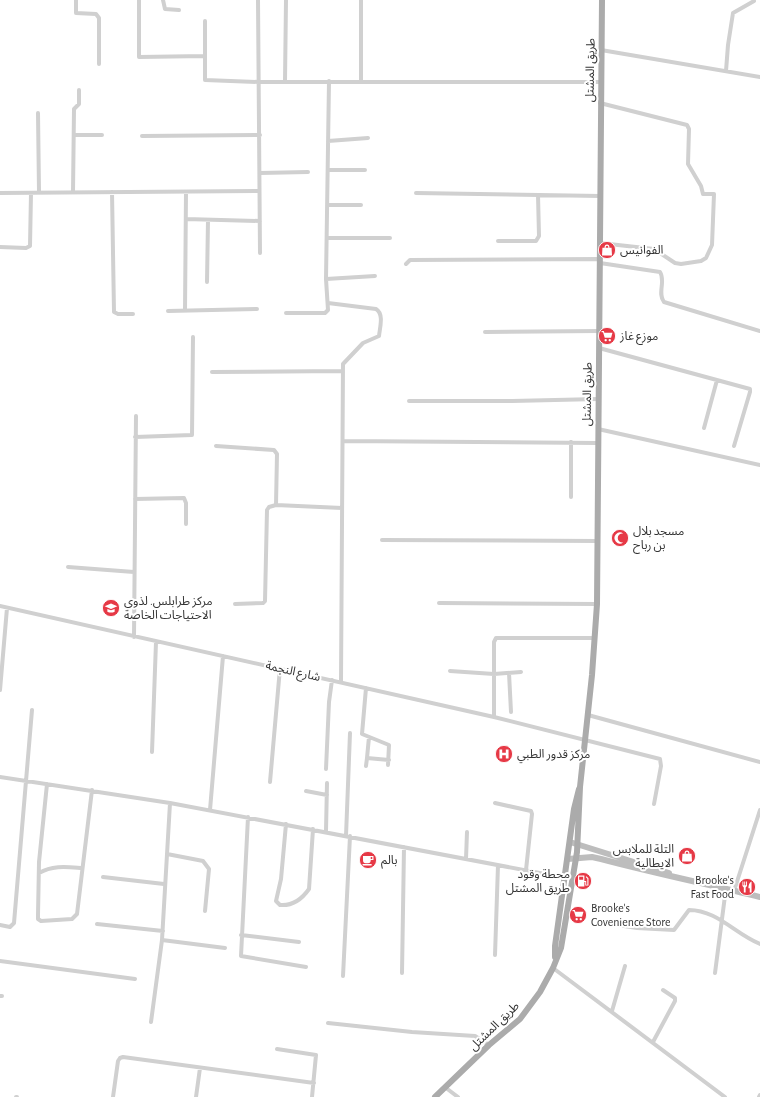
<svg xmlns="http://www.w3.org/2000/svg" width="760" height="1097" font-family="'Alegreya Sans','Noto Sans Arabic',sans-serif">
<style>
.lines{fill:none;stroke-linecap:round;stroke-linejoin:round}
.minor{stroke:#d0d0d0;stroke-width:4}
.secondary{stroke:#bdbdbd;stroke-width:6}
.primary{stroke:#ababab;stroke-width:6}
.labels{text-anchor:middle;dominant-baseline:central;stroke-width:4;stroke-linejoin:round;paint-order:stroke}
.street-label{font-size:12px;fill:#333;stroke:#fff}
.poi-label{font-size:12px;fill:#333;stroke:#fff;text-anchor:start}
</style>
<rect width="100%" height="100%" fill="#fff"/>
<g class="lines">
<path class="minor" d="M76,0v13l20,1 3,4v46
M139,0v57l66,-1
M163,0l2,9 14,1
M258,0l2,253
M361,0v81
M205,21v59l54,2h342
M601,50l159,27
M726,71l2,-26 5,-32 21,-12
M285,81l1,-81
M38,113l1,79
M74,135h28
M142,136l118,-1
M328,141l40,-3
M328,170h37
M260,173l48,-1
M73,192l1,-83 5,-5v-14
M112,192l2,120 4,2h15
M0,193l259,-2
M416,193l184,3
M327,205h34
M186,219l74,2
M327,238h63
M498,241h38l3,-5 -1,-41
M600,243l54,6 21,14 6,1 20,-3 5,-3 6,-13 2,-51h-11l-2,-8 -13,-22 1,-35 -2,-4 -87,-22
M0,247l26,1 4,-2 1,-53
M600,263l60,9c6,9 -3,21 4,30l96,29
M406,264l4,-4 190,-1
M326,279l49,-3
M207,282l1,-62
M328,303l48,6c8,5 4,18 3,27l-16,7 -20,21 -2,318
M168,311l89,-2
M185,311l1,-119
M286,313h39l3,-3 -2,-31 3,-198
M485,332l115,-1
M599,348l151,41v3l-16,54
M212,372l130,-1
M409,401h103l86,-2
M704,428l13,-48
M598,429l162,36
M135,437l57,-2 1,-98
M343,441l254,2
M216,446l58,4 3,4 -1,51
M571,497v-55
M135,499l49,-1 2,5v21
M382,540l215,1
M68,567l66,5
M439,603l158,1
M235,604l28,-1 2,-2 2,-91 2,-3 7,-2 66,3
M0,606l494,111 166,42 1,7 -7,38
M134,637l2,-221
M450,671l44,3 27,-2
M509,673l2,39
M366,688l-4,46 27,11 -1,20
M0,690l7,-82
M588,715l172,47
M494,717v-75l2,-4h99
M152,752l4,-110
M367,758l2,-21
M366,766l1,-8 22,2
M326,769l3,-67 3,-22
M0,777l170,26 396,75
M270,782l10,-114
M47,784l-8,78 -1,53v4l3,2 31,-2 5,-5 15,-124
M306,791l21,4
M495,803l36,8 1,3 -6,56
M210,810l13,-154
M248,817l-7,139 65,11
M286,824l-5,55 -5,22 4,4c12,1 22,-6 29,-16l4,-60
M326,831l1,-48
M346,836l4,-103
M167,854l31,6 5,1 6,8 -4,42
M466,859l1,-27
M39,873c14,-8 28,-6 43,-5
M103,877l61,7
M734,891l26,-81
M604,923l33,5 37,2 15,-20c28,0 46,24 71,34
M97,924l66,7
M0,925l10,2 4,-4 18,-213
M241,935l58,7
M162,940l63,8
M495,955l3,-90
M0,961l135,18
M553,968l172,129
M402,973l2,-126
M715,973l11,-85
M343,976l7,-140
M0,996h2
M612,1011l13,-45
M151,1022l11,-82 8,-137
M328,1023l84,9 63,4 14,9
M653,1042l22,-41v-3l-12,-8
M277,1049l39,6 -4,42
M446,1088l12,9
M16,1097h1
M113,1097l5,-36 2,-3 3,-1 191,26
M196,1097l4,-29
M759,1097l1,-2"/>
<path class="secondary" d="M570,842l99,31
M568,859l24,-2 9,2c53,14 106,25 159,38"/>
<path class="primary" d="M555,957v-11l19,-137 5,-20
M435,1097l54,-52 31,-26 20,-27 13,-24 8,-20 16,-96 3,-65 12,-112 5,-71 5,-604"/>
</g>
<defs>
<symbol id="shop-disc" viewBox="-11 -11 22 22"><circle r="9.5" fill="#e63946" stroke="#fff"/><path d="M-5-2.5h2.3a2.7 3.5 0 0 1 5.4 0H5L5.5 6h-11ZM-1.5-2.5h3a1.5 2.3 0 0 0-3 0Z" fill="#fff"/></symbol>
<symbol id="supermarket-disc" viewBox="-11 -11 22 22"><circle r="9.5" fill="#e63946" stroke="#fff"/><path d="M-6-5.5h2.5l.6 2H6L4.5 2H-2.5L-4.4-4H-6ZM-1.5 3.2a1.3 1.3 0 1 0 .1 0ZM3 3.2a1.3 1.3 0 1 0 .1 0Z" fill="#fff"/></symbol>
<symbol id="mosque-disc" viewBox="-11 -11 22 22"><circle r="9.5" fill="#e63946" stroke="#fff"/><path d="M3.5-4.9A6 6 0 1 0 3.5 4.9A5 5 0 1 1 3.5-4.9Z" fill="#fff"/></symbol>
<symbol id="school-disc" viewBox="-11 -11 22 22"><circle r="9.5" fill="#e63946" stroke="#fff"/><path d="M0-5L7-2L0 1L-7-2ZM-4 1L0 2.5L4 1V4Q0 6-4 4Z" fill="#fff"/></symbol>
<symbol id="hospital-disc" viewBox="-11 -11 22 22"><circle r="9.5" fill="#e63946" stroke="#fff"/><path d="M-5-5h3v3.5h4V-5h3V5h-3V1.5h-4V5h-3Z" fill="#fff"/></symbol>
<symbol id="cafe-disc" viewBox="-11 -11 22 22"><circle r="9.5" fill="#e63946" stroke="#fff"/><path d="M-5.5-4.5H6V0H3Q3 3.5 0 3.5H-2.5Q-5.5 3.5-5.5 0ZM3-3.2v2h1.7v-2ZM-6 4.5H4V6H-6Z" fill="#fff"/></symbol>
<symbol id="fuel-disc" viewBox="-11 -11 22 22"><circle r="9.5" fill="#e63946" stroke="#fff"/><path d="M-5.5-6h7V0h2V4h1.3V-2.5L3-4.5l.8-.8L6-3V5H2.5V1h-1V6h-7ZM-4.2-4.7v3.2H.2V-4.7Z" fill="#fff"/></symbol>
<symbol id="restaurant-disc" viewBox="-11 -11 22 22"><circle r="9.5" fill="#e63946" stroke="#fff"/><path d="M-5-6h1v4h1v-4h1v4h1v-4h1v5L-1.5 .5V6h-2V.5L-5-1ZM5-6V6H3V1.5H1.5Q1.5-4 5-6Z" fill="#fff"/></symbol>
</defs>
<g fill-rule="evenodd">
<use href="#shop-disc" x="597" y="240" width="20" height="20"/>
<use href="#supermarket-disc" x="597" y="326" width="20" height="20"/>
<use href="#mosque-disc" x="610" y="528" width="20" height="20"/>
<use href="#school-disc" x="101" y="598" width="20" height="20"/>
<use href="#hospital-disc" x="494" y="744" width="20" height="20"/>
<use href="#shop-disc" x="677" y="846" width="20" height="20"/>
<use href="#cafe-disc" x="358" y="850" width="20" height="20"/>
<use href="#fuel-disc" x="573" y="871" width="20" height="20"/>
<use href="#restaurant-disc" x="737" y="877" width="20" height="20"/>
<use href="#supermarket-disc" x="568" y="905" width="20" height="20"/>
</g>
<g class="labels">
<g class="street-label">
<text transform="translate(590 70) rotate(-89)">طريق المشتل</text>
<text transform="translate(587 394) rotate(-89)">طريق المشتل</text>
<text transform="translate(293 671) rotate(13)">شارع النجمة</text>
<text transform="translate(494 1026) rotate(-44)">طريق المشتل</text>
</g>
<g class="poi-label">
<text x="620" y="250">الفوانيس</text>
<text x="620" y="336">موزع غاز</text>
<text x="633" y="531">مسجد بلال<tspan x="633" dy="14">بن رباح</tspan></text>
<text x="124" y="601">مركز طرابلس. لذوي<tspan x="124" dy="14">الاحتياجات الخاصة</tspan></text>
<text x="517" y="754">مركز قدور الطبي</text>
<text x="674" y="849" text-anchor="end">التلة للملابس<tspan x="674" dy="14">الايطالية</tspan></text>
<text x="381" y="860">بالم</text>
<text x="570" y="874" text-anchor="end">محطة وقود<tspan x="570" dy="14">طريق المشتل</tspan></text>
<text x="734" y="880" text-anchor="end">Brooke's<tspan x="734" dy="14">Fast Food</tspan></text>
<text x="591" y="908">Brooke's<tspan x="591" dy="14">Covenience Store</tspan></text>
</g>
</g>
</svg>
